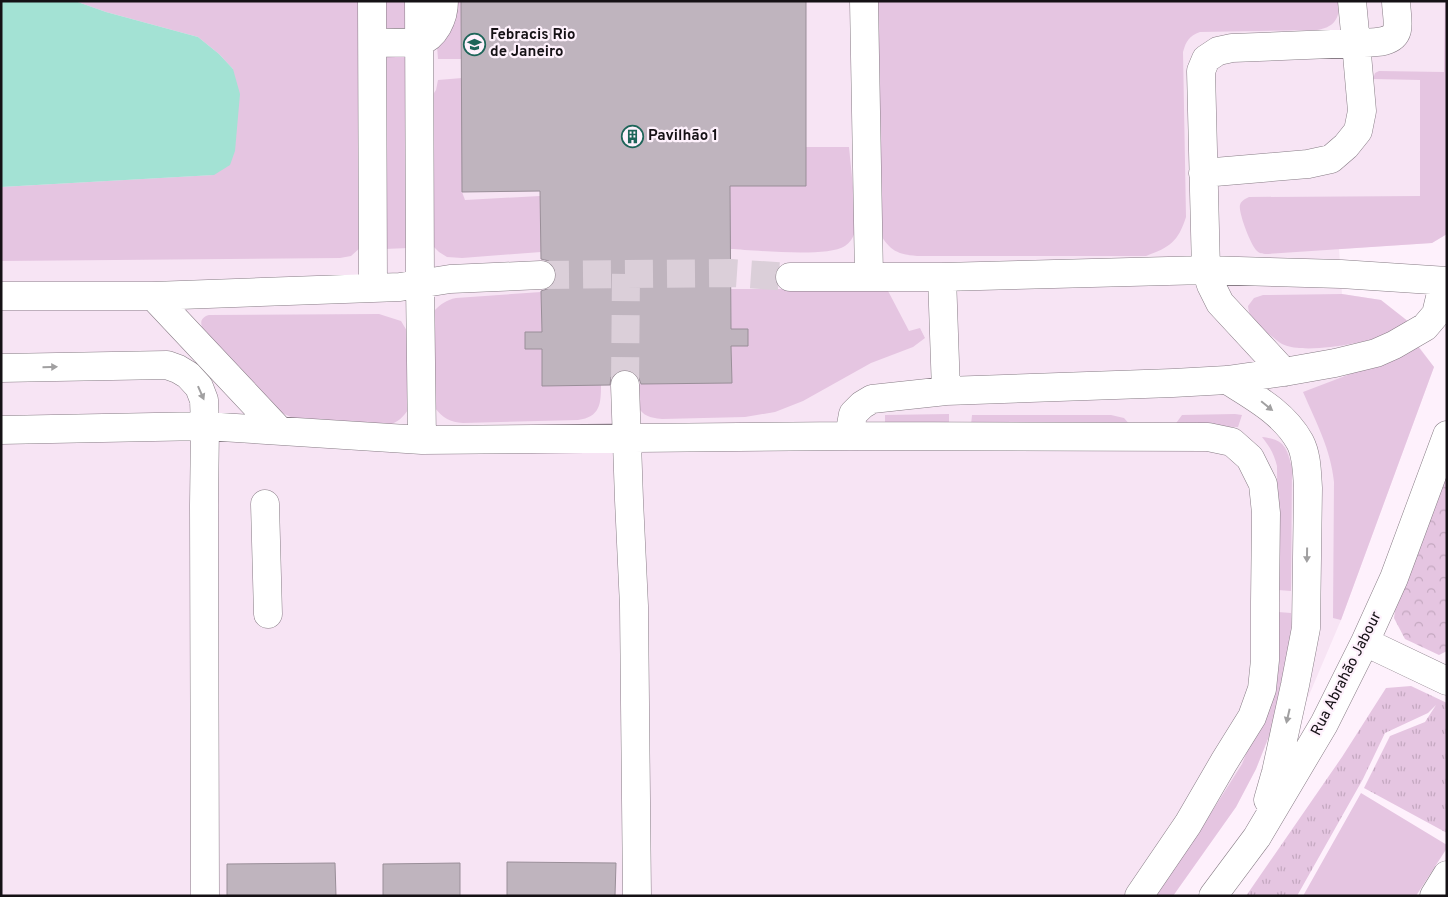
<svg xmlns="http://www.w3.org/2000/svg" width="1448" height="897" font-family="Overpass,sans-serif">
<style>
.built{fill:#f7e4f4}
.grass{fill:#e5c5e1}
.forest{fill:url(#forest-crowns)}
.park{fill:url(#park-tufts)}
.water{fill:#a3e2d4}
.building{fill:#bfb4be;stroke:#998e98}
.lines{fill:none;stroke-linecap:round;stroke-linejoin:round}
.minor-tunnel{stroke:#dbcfd9;stroke-width:28;stroke-dasharray:28 14;stroke-linecap:butt}
.minor-casing{stroke:#877c85;stroke-width:29}
.minor{stroke:#fff;stroke-width:28}
.oneway{fill:#a1a0a1}
.labels{text-anchor:middle;dominant-baseline:central;stroke-width:4.5;stroke-linejoin:round;paint-order:stroke}
.poi-label{font-size:15px;font-weight:bold;fill:#151115;stroke:#fef1fc;text-anchor:start}
.street-label{font-size:15px;fill:#151115;stroke:#fef1fc}
</style>
<defs>
<pattern id="forest-crowns" width="20" height="18" patternUnits="userSpaceOnUse" patternTransform="scale(1.25)"><rect width="20" height="18" fill="#e5c5e1"/><path d="M2 6a3 3 0 1 1 6 0M12 15a3 3 0 1 1 6 0" fill="none" stroke="#c4a8c0"/></pattern>
<pattern id="park-tufts" width="24" height="20" patternUnits="userSpaceOnUse" patternTransform="scale(1.25)"><rect width="24" height="20" fill="#e5c5e1"/><path d="M3 7l-1-3M5 7V3M7 7l1-3M15 17l-1-3M17 17v-4M19 17l1-3" fill="none" stroke="#c4a8c0"/></pattern>
</defs>
<rect width="100%" height="100%" fill="#fef1fc"/>
<path class="built" d="M1,1h1446v233l-15,9 -93,6 3,45 39,6 30,36 23,31 -93,253 -46,108 -20,-6 -19,47 -20,38 -63,89h-1172z"/>
<path class="grass" d="M75,1h287l-1,246 -10,9 -11,2 -339,3v-74l212,-12 20,-106 -14,-15 -21,-17 -92,-25z
M382,1h26l-2,31 -20,1z
M452,1h9v58h-23l-1,-13z
M875,1h464c1,18 -5,26 -22,29l-117,2c-11,4 -14,9 -17,20l3,165c-8,25 -16,30 -40,39h-229c-23,-2 -28,-7 -40,-27z
M1445,1h2v233l-15,9 -164,11c-4,0 -8,0 -11,-3 -6,-5 -19,-39 -17,-46 1,-4 5,-6 9,-8l171,-1v-116l-47,-1 2,-6 4,-2 65,1z
M387,51l20,5 2,192 -25,1 -3,-185z
M462,78v114l3,8 75,-4 1,56 -79,6 -15,-1 -8,-5 -6,-6 -3,-147 6,-9 2,-10z
M806,147h43l7,71c0,11 -1,21 -11,28 -19,12 -90,4 -115,3v-63h76z
M731,289h156l22,42 11,-3 5,10 -12,9 -42,16 -68,38 -28,11 -30,5 -83,2c-25,-2 -26,-13 -26,-35l96,-1 -1,-37h17v-17h-17z
M541,292l1,40h-17v17h17v37l59,-1c0,19 -1,32 -23,35l-115,3c-13,-1 -20,-5 -28,-15l-1,-97c7,-7 12,-11 22,-13z
M1342,294l39,6 28,22c-6,4 -13,9 -20,12 -23,9 -85,21 -107,10 -5,-3 -10,-8 -15,-11 -11,-8 -18,-14 -19,-27l6,-8 9,-3z
M379,314l22,7 9,15v71c-7,11 -12,15 -24,19l-86,-5 -18,-8 -15,-11 -13,-14 -52,-61c-2,-6 0,-10 7,-12z
M1417,345l17,22 -93,253 -8,-2 1,-136c-3,-32 -18,-60 -31,-90l92,-35z
M949,414v11h-64v-10z
M1235,414l7,1 -4,12 -64,-1 8,-11z
M972,415h139l13,3 7,8 -160,-1z
M1262,437c22,2 25,10 30,31l-1,123 -13,-1 -1,-124c-3,-12 -7,-19 -15,-29z
M1278,612l13,1 1,25 -17,83 -19,48 -20,38 -63,89h-19l57,-83 31,-49 20,-49z
M1361,793l86,52v3l-31,48h-113z"/>
<path class="forest" d="M1447,461v190l-8,4 -34,-16 -11,-21 6,-47z"/>
<path class="park" d="M1411,686l36,17v130l-83,-45 26,-52 35,-14 11,-17 -8,8 -43,20 -22,46 -66,117h-51l96,-139 44,-69z"/>
<path class="water" d="M1,1h74l31,11 92,25 21,17 14,15 7,25 -5,57 -5,14 -16,10 -213,12z"/>
<path class="building" d="M461,1h345v185h-76l1,143h17v17h-17l1,37 -91,1 -3,-8 -5,-5 -8,-2 -9,3 -5,5 -1,8 -68,1v-37h-17v-17h17l-1,-41 9,-3 5,-6 2,-7 -3,-9 -5,-5 -8,-2 -1,-68 -78,1z
M507,862l109,1 -1,33h-108z
M335,863l1,33h-109v-32z
M460,863v33h-77v-32z"/>
<g class="lines">
<path class="minor-tunnel" d="M541,275l190,-2 59,4
M625,385l1,-111"/>
<defs>
<path id="minor" d="M372,1l1,287
M419,1l1,283 2,156
M864,1l5,276
M373,43l46,-1c16,-5 25,-24 25,-41
M1203,173l105,-9 23,-5 15,-13 12,-15 4,-20 -6,-68c12,-1 37,2 41,-13 2,-7 -1,-21 -1,-29
M790,277h152l264,-7 135,4 106,7
M942,277l4,114
M1,296h152l220,-8 27,-1 50,-8 91,-4
M153,296l126,134
M1,368l166,-3 11,4 10,6 11,12 5,13 1,26 -1,79 1,391
M1284,372l-64,-69 -9,-18 -5,-15 -5,-199 5,-12 12,-8 14,-3 124,-5 -4,-42
M1227,380c27,17 57,33 73,62 7,13 7,31 8,46l-2,140 -11,57 -19,87 -8,28
M625,385l4,115 5,106 3,290
M1,430l204,-4 217,14 427,-4 359,1 24,5 18,16 13,26 3,29 -1,89v58l-3,29 -10,28 -28,45 -36,62 -49,72
M849,436l4,-22 9,-9 10,-6 74,-8 227,-8 54,-3 57,-8 51,-9 41,-10 18,-8 31,-18 11,-13 8,-33
M265,504l3,110
M1365,642l82,39
M1213,896l44,-59 67,-113 41,-82 29,-64 53,-143
M1434,896l13,-21"/>
</defs>
<use href="#minor" class="minor-casing"/>
<use href="#minor" class="minor"/>
</g>
<defs><path id="oneway-solid" d="M-6-.8H1V-3.2L6.5 0L1 3.2V.8H-6Z" transform="scale(1.25)"/></defs>
<g class="oneway">
<use href="#oneway-solid" transform="translate(50 367) rotate(-1)"/>
<use href="#oneway-solid" transform="translate(201 393) rotate(66)"/>
<use href="#oneway-solid" transform="translate(1267 406) rotate(39)"/>
<use href="#oneway-solid" transform="translate(1307 555) rotate(91)"/>
<use href="#oneway-solid" transform="translate(1288 716) rotate(103)"/>
</g>
<defs>
<symbol id="school-ring" viewBox="-11 -11 22 22"><circle r="9.5" fill="#fef1fc" stroke="#1d6559" stroke-width="1.5"/><path d="M0-5L7-2L0 1L-7-2ZM-4 1L0 2.5L4 1V4Q0 6-4 4Z" fill="#1d6559"/></symbol>
<symbol id="building-ring" viewBox="-11 -11 22 22"><circle r="9.5" fill="#fef1fc" stroke="#1d6559" stroke-width="1.5"/><path d="M-4-6H4V6H1V3H-1V6H-4ZM-2.5-4.3h1.7v1.8h-1.7ZM.8-4.3h1.7v1.8H.8ZM-2.5-1h1.7V.8h-1.7ZM.8-1h1.7V.8H.8Z" fill="#1d6559"/></symbol>
</defs>
<g fill-rule="evenodd">
<use href="#school-ring" x="462" y="32" width="25" height="25"/>
<use href="#building-ring" x="620" y="124" width="25" height="25"/>
</g>
<g class="labels">
<g class="poi-label">
<text x="490" y="35">Febracis Rio<tspan x="490" dy="17">de Janeiro</tspan></text>
<text x="648" y="136">Pavilhão 1</text>
</g>
<g class="street-label">
<text transform="translate(1347 674) rotate(-63)">Rua Abrahão Jabour</text>
</g>
</g>
<rect width="1448" height="897" fill="none" stroke="#151115" stroke-width="5"/>
</svg>
